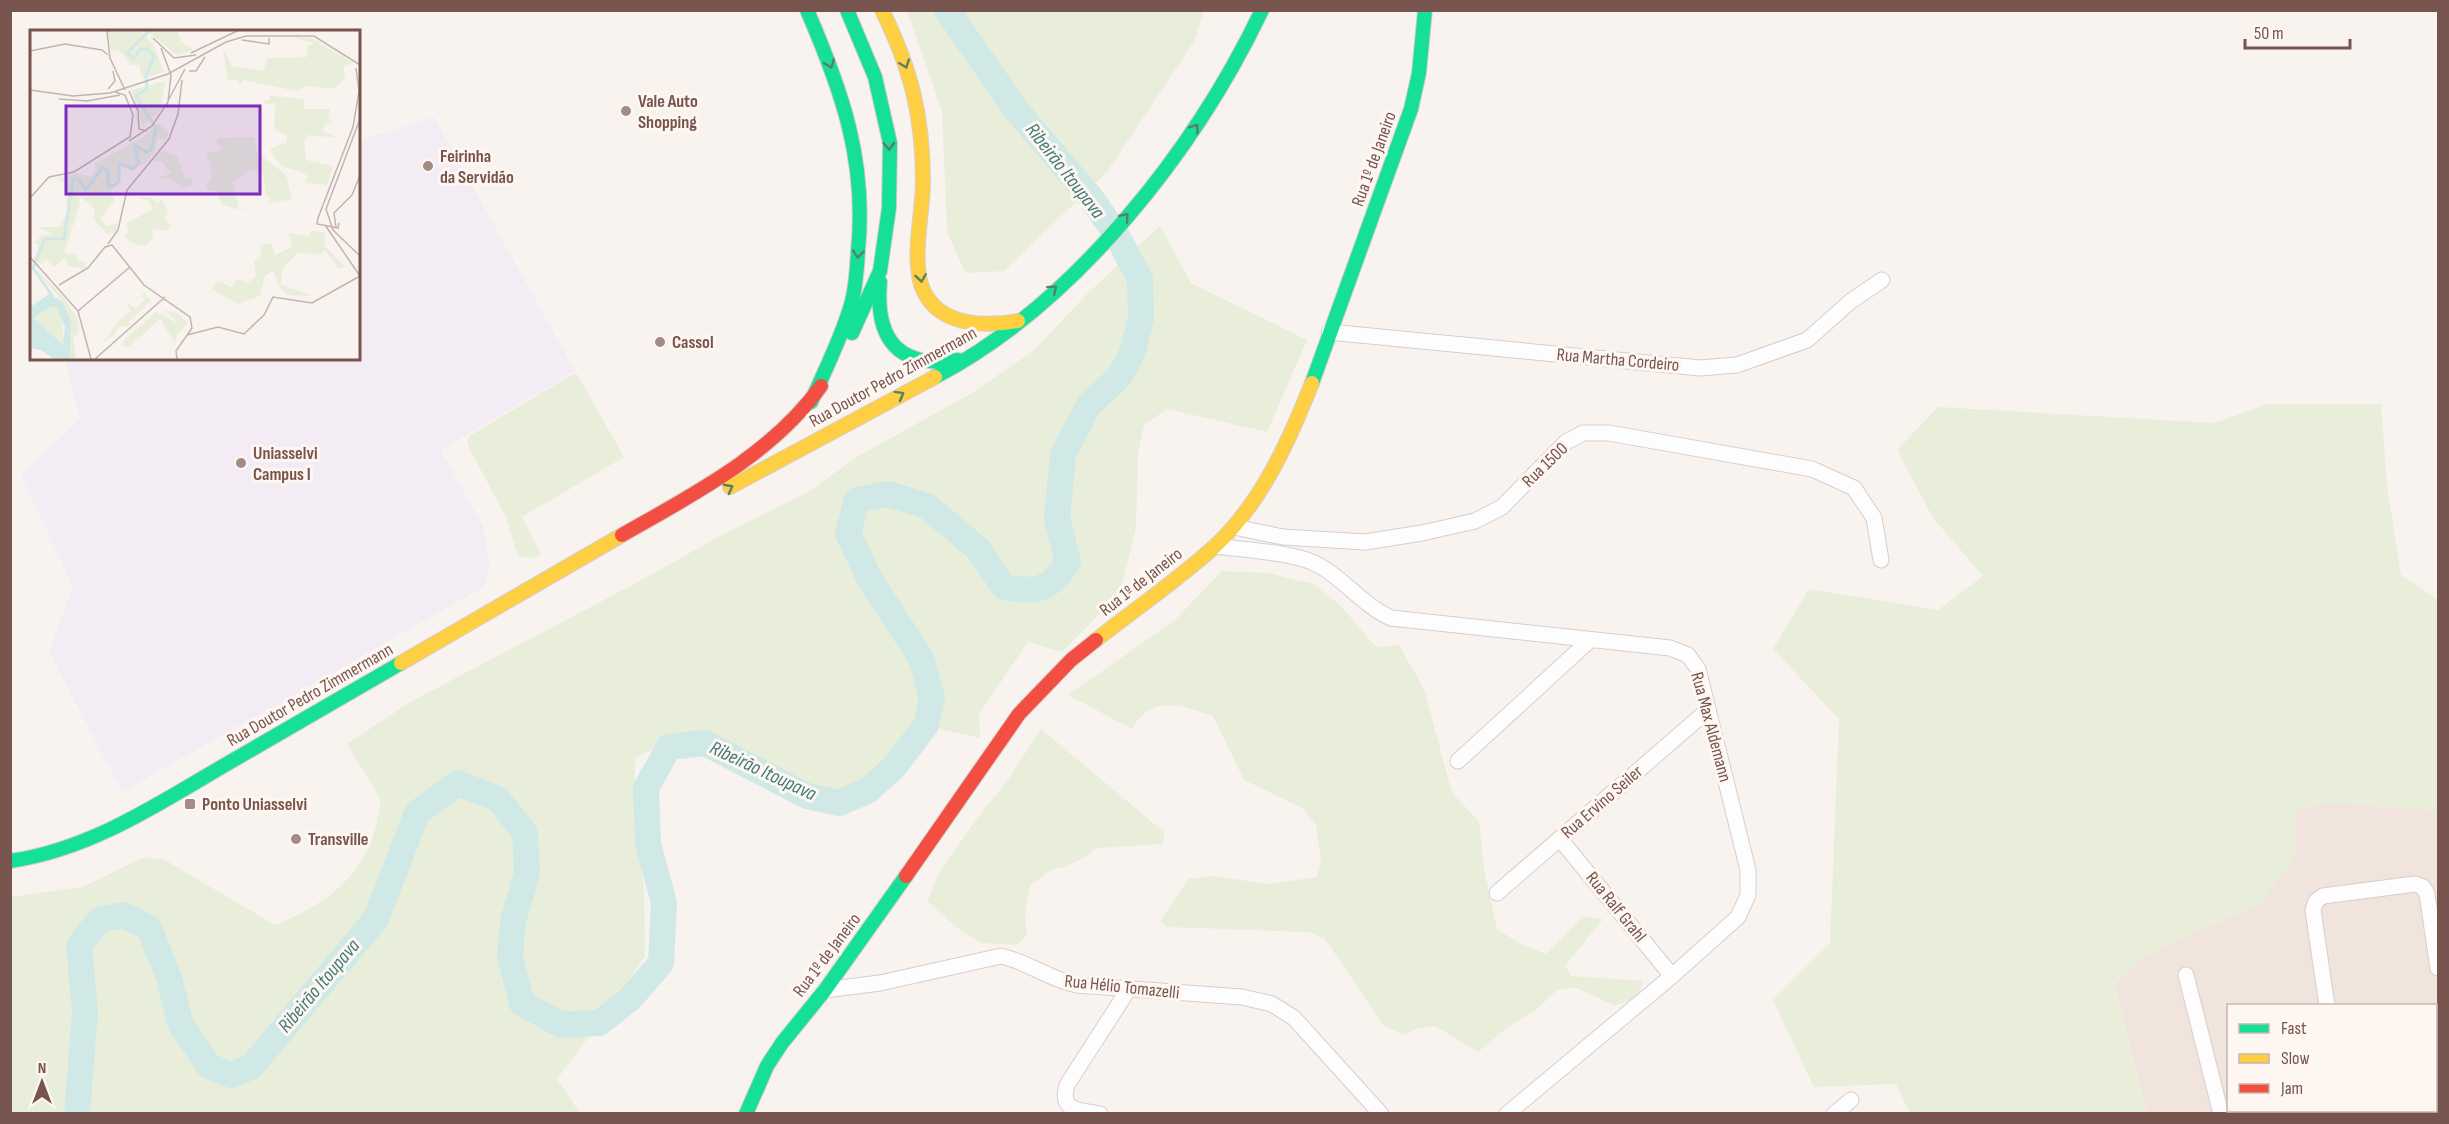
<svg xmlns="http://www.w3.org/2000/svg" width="2449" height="1124" font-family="'Sofia Sans Condensed',sans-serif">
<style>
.residential{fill:#f0e4dd;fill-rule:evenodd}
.education{fill:#f3ecf4}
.green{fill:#e9eeda}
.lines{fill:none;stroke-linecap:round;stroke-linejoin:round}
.river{stroke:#d0e9e7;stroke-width:26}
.street-casing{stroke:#d7cecc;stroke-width:17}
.fast-casing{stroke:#d8cecb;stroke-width:16}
.slow-casing{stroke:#d8cecb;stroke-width:16}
.jam-casing{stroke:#d8cecb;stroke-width:16}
.street{stroke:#fefdfd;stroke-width:15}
.fast{stroke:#16e098;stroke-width:14}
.slow{stroke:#ffcf43;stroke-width:14}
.jam{stroke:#f24e42;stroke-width:14}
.oneway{stroke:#5a7f64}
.poi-dot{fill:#a48c86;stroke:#fef7f1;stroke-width:2}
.labels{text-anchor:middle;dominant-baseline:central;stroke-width:6;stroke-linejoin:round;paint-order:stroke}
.poi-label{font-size:18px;font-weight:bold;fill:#77554e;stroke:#fef7f1;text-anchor:start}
.street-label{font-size:18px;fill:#77554e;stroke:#fef7f1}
.water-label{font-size:20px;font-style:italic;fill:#427b78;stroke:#fef7f1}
.inset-river{fill:none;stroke:#d0e9e7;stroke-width:3}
.inset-road{fill:none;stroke:#c4b4af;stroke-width:1.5}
.view{fill:#7b2cbf;fill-opacity:0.15;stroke:#7b2cbf;stroke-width:3}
.inset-edge{fill:none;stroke:#77554e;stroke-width:3}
</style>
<rect width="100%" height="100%" fill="#f8f3ef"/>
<path class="residential" d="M2330,803l107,7 1,303h-291l-33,-129 32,-29 45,-21 103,-75 1,-50zM2228,1006h208v104h-208z"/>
<path class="education" d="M434,117l141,254 -134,79 43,78 6,40 -8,20 -360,204 -73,-141 24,-65 -52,-110 59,-58 -15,-59 293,-1 1,-217z"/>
<path class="green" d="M907,11v-1l297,1 -9,29 -88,132 -103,99 -39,2 -18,-42 -5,-120z
M1160,226l31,57 116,57 -40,92 -100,-23 -23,16 -6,28 -2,75 -16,65 -58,59 -34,-10 -49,72 1,24 -67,-15c-14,49 -61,85 -112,62 -20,-8 -36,-24 -55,-34 -17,-10 -39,-13 -57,-19l-54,26 -1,54 10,76 1,68 -27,42 -61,81 23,34h24h-593v-216l72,-10 59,-29 21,1 112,66c41,-17 75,-37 94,-79 7,-14 9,-31 12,-46l-34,-56 65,-43 226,-119 89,-50 80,-39 48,-35 117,-65 61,-42 56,-59z
M577,374l47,83 -102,60 19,38 -7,3 -16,-2 -12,-39 -37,-69 -2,-8 4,-5 100,-60z
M2268,404h113l6,82 14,89 37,25v221l-1,-11 -107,-7 -34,6 -2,50 -34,45 -114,51 -32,28 33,130h-237l-14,-29 -82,3 -41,-87 57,-57 9,-224 -66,-70 36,-60 129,21 45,-34 -50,-58 -36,-68 41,-43 277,16z
M1222,571l46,2 46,11 28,23 34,40 23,-2 25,44 28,104 27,28 5,48 13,60 24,15 25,10 37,-38 20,3 -38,47 6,10 72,5 -5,16 -23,9 -40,-19 -18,3 -20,19 -33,21 -26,22 -43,-26 -18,3 -13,6 -20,-9 -59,-87 -17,-7 -140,-5 -8,-5 28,-43 25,-3 55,8 49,-7 4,-17 -5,-35 -14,-17 -58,-28 -31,-64c-31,-10 -60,-23 -81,13l-64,-34 106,-74z
M1041,729l123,103 -1,12 -66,4 -12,9 -20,10 -13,2 -22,17 -5,27 2,22 -10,10 -36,-2 -25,-16 -29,-26 13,-30 41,-58 26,-32z"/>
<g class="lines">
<path class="river" d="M77,1114l8,-102 -6,-66 20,-26 24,-5 26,13 20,50 11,45 29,43 22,9 20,-8 125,-148 41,-106 41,-30 40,16 27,34 2,39 -14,49 -3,36 12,46 39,22 38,-2 31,-24 31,-36 3,-60 -16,-59 -2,-56 23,-41 36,-4 102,53 32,7 30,-13 26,-24 31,-41 6,-27 -11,-40 -52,-80 -21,-45 9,-33 31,-6 39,12 51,43 26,38c33,6 45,4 64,-25l-11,-44 6,-64 26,-49 31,-29 12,-23 9,-34 -1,-40 -24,-45 -25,-36 -74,-87 -70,-101"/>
<defs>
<path id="street" d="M1329,332l371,36 37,-3 70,-25 44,-39 31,-21
M1234,527l49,10 82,5 57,-9 53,-12 27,-14 64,-65 17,-9h26l203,36 42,19 20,30 7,42
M1215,546c29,4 82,6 105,20 26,15 44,40 71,52l279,30 18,7 10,14 50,201v25l-10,22 -66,59 -165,138
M1458,761l132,-121
M1560,839l112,137
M1497,893l211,-183
M2186,975l35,139
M825,990l55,-7 121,-27c27,6 48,23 76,29l165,12 30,7 22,14 87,96
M2327,1006l-14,-96 3,-9 7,-5 92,-12 8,3 4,7 11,74
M2341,1110v4
M1100,1114c-20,-4 -41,-2 -33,-29l61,-95
M1834,1114l17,-14"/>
<path id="fast" d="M807,10c35,81 60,151 51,241 -1,18 -2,37 -7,54 -10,34 -26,65 -40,97
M847,10l28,67 15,66 -1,65 -9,63 -28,62
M880,282c-5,57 18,87 78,78
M935,377c140,-73 260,-227 327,-367
M1312,383l99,-274 8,-36 6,-63
M10,861c77,-11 142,-53 208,-92 61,-35 122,-70 183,-106
M746,1114l21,-48 15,-23 43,-53 81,-114"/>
<path id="slow" d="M882,10c29,59 41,106 41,172 0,31 -13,82 1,110 17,34 61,35 94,29
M730,487l205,-110
M1096,640c39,-31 82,-60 118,-93 47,-43 75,-106 98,-164
M401,663l221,-128"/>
<path id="jam" d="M622,535c72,-41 149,-80 199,-149
M906,876l113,-162 52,-54 25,-20"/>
</defs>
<use href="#street" class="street-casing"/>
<use href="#fast" class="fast-casing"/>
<use href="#slow" class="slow-casing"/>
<use href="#jam" class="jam-casing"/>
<use href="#street" class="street"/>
<use href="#fast" class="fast"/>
<use href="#slow" class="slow"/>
<use href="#jam" class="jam"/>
</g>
<defs><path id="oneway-chevron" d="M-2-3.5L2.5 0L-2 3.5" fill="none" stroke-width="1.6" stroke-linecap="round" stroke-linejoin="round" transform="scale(1.5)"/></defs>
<g class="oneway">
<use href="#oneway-chevron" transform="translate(830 64) rotate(69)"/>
<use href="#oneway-chevron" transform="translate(905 64) rotate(70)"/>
<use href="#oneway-chevron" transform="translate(1195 128) rotate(-54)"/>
<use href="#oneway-chevron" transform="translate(889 146) rotate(87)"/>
<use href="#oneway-chevron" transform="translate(1125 217) rotate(-49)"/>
<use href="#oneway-chevron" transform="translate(858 254) rotate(96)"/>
<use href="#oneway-chevron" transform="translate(921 278) rotate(81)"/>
<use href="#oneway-chevron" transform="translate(1053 289) rotate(-42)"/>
<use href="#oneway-chevron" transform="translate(900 395) rotate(-29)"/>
<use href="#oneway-chevron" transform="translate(729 488) rotate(-28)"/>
</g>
<g class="poi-dot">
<circle cx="626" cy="111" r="6"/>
<circle cx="428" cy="166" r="6"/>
<circle cx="660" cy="342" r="6"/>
<circle cx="241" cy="463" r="6"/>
<rect x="184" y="798" width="12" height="12" rx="3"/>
<circle cx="296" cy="839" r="6"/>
</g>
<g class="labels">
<g class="poi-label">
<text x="638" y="101">Vale Auto<tspan x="638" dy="21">Shopping</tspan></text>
<text x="440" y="156">Feirinha<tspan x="440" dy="21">da Servidão</tspan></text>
<text x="672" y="342">Cassol</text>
<text x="253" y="453">Uniasselvi<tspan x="253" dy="21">Campus I</tspan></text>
<text x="202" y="804">Ponto Uniasselvi</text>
<text x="308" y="839">Transville</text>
</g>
<g class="street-label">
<text transform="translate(1374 159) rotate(-70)">Rua 1º de Janeiro</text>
<text transform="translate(1618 360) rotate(5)">Rua Martha Cordeiro</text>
<text transform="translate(893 377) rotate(-29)">Rua Doutor Pedro Zimmermann</text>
<text transform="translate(1545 465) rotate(-44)">Rua 1500</text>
<text transform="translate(1141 582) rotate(-38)">Rua 1º de Janeiro</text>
<text transform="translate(310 695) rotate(-30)">Rua Doutor Pedro Zimmermann</text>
<text transform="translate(1711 727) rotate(75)">Rua Max Aldemann</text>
<text transform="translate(1602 802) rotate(-41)">Rua Ervino Seiler</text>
<text transform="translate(1616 907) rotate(51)">Rua Ralf Grahl</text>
<text transform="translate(827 955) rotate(-53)">Rua 1º de Janeiro</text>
<text transform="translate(1122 987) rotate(6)">Rua Hélio Tomazelli</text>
</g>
<g class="water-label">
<text transform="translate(1065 171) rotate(52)">Ribeirão Itoupava</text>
<text transform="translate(763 771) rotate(25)">Ribeirão Itoupava</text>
<text transform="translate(319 986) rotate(-50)">Ribeirão Itoupava</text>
</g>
</g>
<g transform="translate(30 30)">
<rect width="330" height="330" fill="#f8f3ef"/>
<path d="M78,1h32l14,14 10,27 -22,7 -3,-14h-8l-12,-15 -8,1zM117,1h31l3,10 13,9 -18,5zM262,7l20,1 41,25 -10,3 2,11 -6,8 -8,4 -23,-3 -12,5 -53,-11 -3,4 -4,-5 -8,2 -5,-32 9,17 32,5 3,-13 40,-1v-10l7,-4zM135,51l-4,28 -18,18 -12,-37zM241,66l33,3v10h26l-2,9 6,4 -9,2 -2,7 16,7 -31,-3 -4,6 2,19 27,6 -6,19 -22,-2 2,-7 -5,-4 -19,-5 -10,-11 -3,-7 17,-7v-7l-13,-5 1,-27 -8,1 -7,-5 8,2zM128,93l11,9 -3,8 -9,-1 -2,13 -11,12 -12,4 -15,-3v16l-6,10 4,9 -15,19 7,7 11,-3 -2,8 -8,4 -14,-15 1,-9 -4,-6 -12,-9 1,8 -15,46 2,4 9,-1 1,8 9,1 -1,7 -16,-3 -5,-8 -9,9 -9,-8 -6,5 -6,-6 4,-6v-8h-4l7,-8 11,-2 -15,-7h23l7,-16 -1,-28 -9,-4 21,-6 13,4 5,-8 -2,-5 49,-27zM224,107l2,14 30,24 6,24 -25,5 4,-7 -5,-1 -3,-22 -13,-5 -17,14 6,25 14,2 -16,-1 -15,-4 -6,-14h-7l-3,-7 5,-4v-18l-5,-5 3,-5 14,-1 -7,-10 3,-3zM133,121l14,5 8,23 8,-1 -3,4 6,2 -13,4 -13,-9 -12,-1 13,-5 -9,-11 -11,-2zM109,167h11l7,6 5,-3 6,11 -4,8 7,7 -4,5 -15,-2 1,10 -8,7 -14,-3 -7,-7 5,-6 -3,-6 26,-15 -2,-7zM281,201l14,1v14l20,21 -7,1 -13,-18 -4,4 -24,-1 -15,17 -1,14 32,12 -26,-1 -7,-7 -7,-17 -8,5 -5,20 -23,8 -25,-15 6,-8 13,6 7,-8 10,4 8,-7 -2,-14 7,-6 -1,-11 11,-2 4,12 17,-8 -4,-14 22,3zM5,239l27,26 15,23 2,15 -6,5 3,21h-6l1,-38 -8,-19zM117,260l-2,5 6,6 -22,20 3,4 -15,2 -2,7 -12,9 17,-24 11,-8 -5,-9 10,6 9,-8 -3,-5zM21,277h5l6,14 2,23 -31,-26zM134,280l13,3 11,10 -11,12 -2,8 -15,-24 -31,28 -7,-1 2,-6 32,-28 24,12z" fill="#e9eeda"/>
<path d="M19,264l14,8 8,19 -1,38h-16l-13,-9 -11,-2v-41zM21,277h5l9,20 -2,17 -30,-26z" fill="#d0e9e7" fill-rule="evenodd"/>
<path class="inset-river" d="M23,267l-20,-29 12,-29h19l9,-59 5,-1 8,11 17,-23 5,4v14l6,1 5,-5v-17l14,5 6,-6 -5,-18 12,7 5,-2 5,-22 -20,-32 11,-7 -1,-13 8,-20 -7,-7 -7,1 -6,8 -7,-5 22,-22"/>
<path class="inset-road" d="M77,1l3,27 15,32M123,8l21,20 22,-3M212,10l27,4v-6M0,21l35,-7 37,6 6,5M161,23l46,-22M159,41h7l9,-14M78,59l7,-8 -2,-10M0,60l43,6 37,-3 58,-19 58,-32 20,-6h68l46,29M99,61l9,20 1,18 8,2M85,62l10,3 8,20 -3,22M29,69l28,2 33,-6M139,69l16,-30M330,89l-34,90 7,21 27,26M99,111l23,-15 16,-24 3,-27 -10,-27M0,168l19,-21 25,-5 57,-36M309,193l-1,5 -21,-4 1,-6 35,-91 6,-36 -3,-23M295,195l35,51M306,197l-2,-14 18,-18 8,-20M78,214l10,-14 9,-40 42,-51 9,-25 4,-34M0,227l48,54 13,48M29,255l29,-17 17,-21 7,-2 32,40 46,32 2,11 -16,23 1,8M48,281l52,-44M157,305l31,-8 26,7 20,-19 9,-18 39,6 48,-27M65,329l70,-62"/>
<path class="view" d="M36,76h194v88h-194z"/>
<rect width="330" height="330" class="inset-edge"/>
</g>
<rect width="2449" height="1124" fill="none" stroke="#77554e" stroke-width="24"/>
<rect x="2227" y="1004" width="210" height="108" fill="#fef7f1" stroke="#c8b6b0" stroke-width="1.5"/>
<rect x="2239" y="1024" width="30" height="9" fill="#16e098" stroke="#c8b6b0" stroke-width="1.5"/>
<text x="2281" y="1034" font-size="18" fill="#77554e">Fast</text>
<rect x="2239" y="1054" width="30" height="9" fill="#ffcf43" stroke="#c8b6b0" stroke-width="1.5"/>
<text x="2281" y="1064" font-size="18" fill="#77554e">Slow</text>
<rect x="2239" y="1084" width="30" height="9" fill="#f24e42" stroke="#c8b6b0" stroke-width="1.5"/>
<text x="2281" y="1094" font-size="18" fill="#77554e">Jam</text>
<g transform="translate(42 1082)" stroke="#fef7f1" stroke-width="4.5" paint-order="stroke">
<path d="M0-4.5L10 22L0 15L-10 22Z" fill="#77554e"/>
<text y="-9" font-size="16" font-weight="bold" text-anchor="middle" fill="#77554e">N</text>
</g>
<path d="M2245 39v9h105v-9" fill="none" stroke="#77554e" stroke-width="3"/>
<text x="2254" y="39" font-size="18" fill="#77554e" stroke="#fef7f1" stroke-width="4.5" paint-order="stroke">50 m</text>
</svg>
